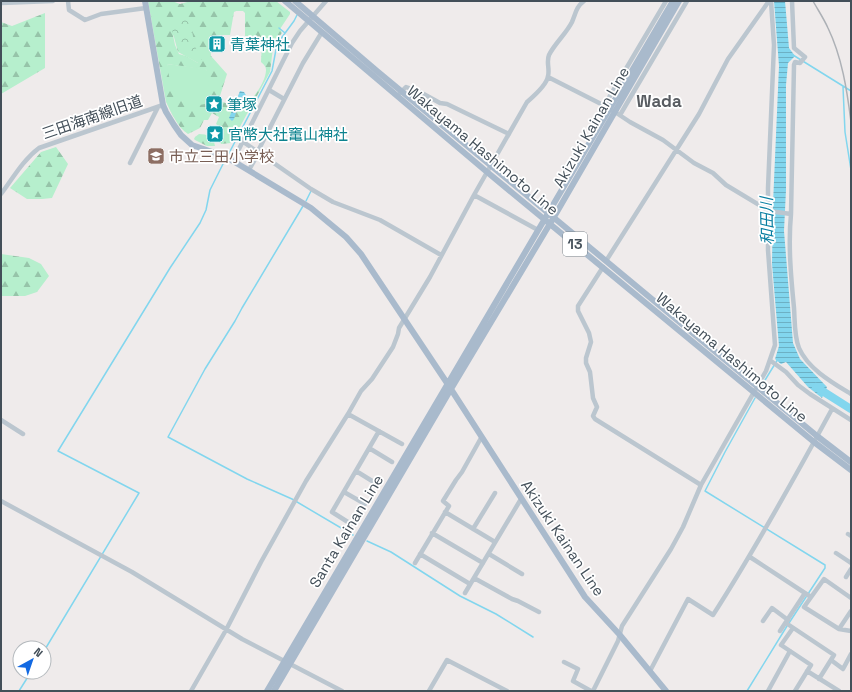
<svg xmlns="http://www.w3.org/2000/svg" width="852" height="692" font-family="'Space Grotesk','Noto Sans JP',sans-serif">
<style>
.forest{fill:url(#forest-firs);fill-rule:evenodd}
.park{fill:url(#park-crowns)}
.garden{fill:#b6efcd}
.water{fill:url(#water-rules)}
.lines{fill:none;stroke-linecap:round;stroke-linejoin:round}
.stream{stroke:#82d6ee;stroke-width:1.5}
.river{stroke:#82d6ee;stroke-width:8}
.minor{stroke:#bbc6cf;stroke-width:4.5}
.major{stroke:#a9bacc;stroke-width:6}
.rail{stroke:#adb1b6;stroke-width:1.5}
.labels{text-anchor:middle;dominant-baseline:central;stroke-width:3.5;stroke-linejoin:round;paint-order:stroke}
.shield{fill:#fff;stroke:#7b848b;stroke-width:1}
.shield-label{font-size:14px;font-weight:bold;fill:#434f59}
.culture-label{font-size:15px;fill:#0d838f;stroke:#fff;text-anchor:start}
.street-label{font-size:15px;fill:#434f59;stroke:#fff}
.education-label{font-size:15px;fill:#785e54;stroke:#fff;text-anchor:start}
.water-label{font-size:16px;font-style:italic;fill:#087ea1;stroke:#fff}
.quarter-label{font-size:17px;font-weight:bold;fill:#585c61;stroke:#fff}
</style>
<defs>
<pattern id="forest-firs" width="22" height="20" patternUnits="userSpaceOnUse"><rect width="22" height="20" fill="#b6efcd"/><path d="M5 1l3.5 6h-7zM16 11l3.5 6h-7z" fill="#96c4a9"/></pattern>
<pattern id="park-crowns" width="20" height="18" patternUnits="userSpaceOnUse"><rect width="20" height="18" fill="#b6efcd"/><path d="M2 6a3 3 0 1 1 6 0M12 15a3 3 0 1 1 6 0" fill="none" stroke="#96c4a9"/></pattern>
<pattern id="water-rules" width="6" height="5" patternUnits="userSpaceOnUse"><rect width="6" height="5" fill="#82d6ee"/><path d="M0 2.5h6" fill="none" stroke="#6cb0c4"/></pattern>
</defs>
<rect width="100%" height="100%" fill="#efebeb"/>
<path class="forest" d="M148,1h24l8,3 11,-3h85l14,11v2l-10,15 2,4 -5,6 -4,9 -3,24 -39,71 -10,1 -2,-7 -3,-2 4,-8 -4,-3 3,-7 -7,-4 -4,7h-4l-4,8 -12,6c-10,-6 -17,-22 -22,-32zM236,11h7l2,2v23c3,0 7,0 10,1 9,4 6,18 6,25 2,2 5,4 5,8 0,12 -15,34 -27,38l-19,-7 -1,-2 8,-25 -16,-18 -1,-12 2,-4 8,-5h10l4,-23zM173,35c15,9 25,9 25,28l-12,-7 -7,-2 -4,-9zM167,64l40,6 -2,34h-16l-7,-3z
M45,13v55l-44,26v-72l11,4z
M199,134c8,0 15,3 16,12h-8l-12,-6 -1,-1 1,-2z
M56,147l12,17 -16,34 -10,1h-15l-17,-11 31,-36z
M1,254l28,4 12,6 8,12 -12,16 -12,4h-24z"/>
<path class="park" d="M178,16c21,5 10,29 24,41l-1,6h-3l-20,-11 -7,-26 1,-9z"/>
<path class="garden" d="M167,64l38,5 3,2 2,4 -5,29c-5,1 -11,2 -16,1 -17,-6 -20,-27 -22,-41z"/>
<path class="water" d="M774,1h11l4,47 6,8 -7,7 -2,22v105l-2,41 9,112 7,16 27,28 -5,11 -14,-11 -22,-25 -5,2 -6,-5 4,-13 -7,-82 1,-60 6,-138z
M240,91l4,1 3,5 -9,10 -4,12 -2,2 -3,-3z"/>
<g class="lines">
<path class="stream" d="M279,28l6,5
M793,55l58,36
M843,87l2,45 6,38
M227,157l45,-86 5,-27 17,-23 3,-6
M306,201l5,-10
M303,206l-61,102 -7,13 -30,48 -37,68 79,42 45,20 61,36
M762,385l16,-26
M755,398l-30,54 -20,39 120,74v3l-36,55
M367,541l24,11 69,44 36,18 37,23
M44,651l95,-158 -81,-42 112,-183 30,-45 6,-13 4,-20 15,-30
M19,691l12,-19
M747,691l40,-65"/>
<path class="river" d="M816,387l35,22"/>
<path class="minor" d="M68,1l1,9 16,10 16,-6 45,-6
M1,3l52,-2
M548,77l61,31 21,14 33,18 31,23 19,10 13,12 43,26 22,3c-3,31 0,63 3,94 1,13 0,28 5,40 9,21 34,35 52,46
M269,90l15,9
M400,93l6,-6 14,5 20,11 7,1 62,30
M604,106l62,-105
M620,115l67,-114
M242,141l69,48 22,13 47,18 61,35
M258,151l45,-88 19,-31
M233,161l59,-118 8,-12 26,-30
M130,163l28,-56
M249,170l10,-18
M1,194c12,-16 22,-34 38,-46l124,-43
M474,195l64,35
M791,214l3,-149 1,-3 5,1 5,-6 -11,-9 -2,-47
M606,261l93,-147 29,-55 41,-58
M603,267l-25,39v5l11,22 2,9 -5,16v5l4,9 3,26 4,9 -4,9 2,3 106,66
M771,361l15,11 12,13 12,9 41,26
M348,414l54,30
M1,420l22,14
M369,448l23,14
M356,471l21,13
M344,492l21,12
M1,501l131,71 110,67 100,52
M445,512l50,30
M351,524l-19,-12 47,-81
M473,529l22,-36
M432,533l51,30
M848,534l3,2
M836,553l15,10
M420,554l50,30
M489,554l33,20
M750,557l61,40
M415,563l34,-57 -6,-5 13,-21 6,-8 19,-34
M846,577l5,-8
M474,578l38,21 6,2 21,11
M465,593l56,-94
M851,598l-27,-19 -20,28 35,22 12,2
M763,621l9,-13 16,12
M786,623l48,32 -15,24
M793,628l-12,17 30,20 -16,26
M839,629l12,-18
M780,631l25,-38
M831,660l12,9 8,-15
M564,662l14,7 -5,12 18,10
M650,671l38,-72 25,16c43,-67 81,-136 119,-206
M807,671l32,20
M191,691l35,-61 35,-68 45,-81 42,-67 13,-23 11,-12 21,-32 5,-13 1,-6 31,-51 44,-82 53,-93c7,-6 20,-17 21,-26 2,-7 -2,-14 1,-21 6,-12 17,-21 23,-33 4,-9 4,-15 12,-21
M429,691l18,-31 60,31
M593,691l25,-50 4,-15 49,-77 12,-22 18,-42 65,-114 9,-26 -7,-95v-62l6,-143 -3,-44
M768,691l22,-40"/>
<path class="major" d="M145,1l18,104 3,7 8,13 7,10 11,10 26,9 15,7 78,47 35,29 15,17 86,129 138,214 34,37 47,57
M285,1l202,171 327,270 37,28
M295,1l82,70 440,365 34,26
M267,691l406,-690
M274,691l177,-302 103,-172 125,-216"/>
<path class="rail" d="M813,1c5,9 11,18 15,27 14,29 19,62 23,94"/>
</g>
<defs>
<symbol id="building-square" viewBox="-11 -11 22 22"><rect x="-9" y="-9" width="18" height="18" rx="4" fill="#0f9aa8" stroke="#fff"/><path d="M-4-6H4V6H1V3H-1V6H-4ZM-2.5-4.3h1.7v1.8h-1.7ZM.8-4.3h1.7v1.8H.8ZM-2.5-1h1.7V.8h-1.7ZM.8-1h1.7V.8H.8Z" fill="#fff"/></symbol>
<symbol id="sight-square" viewBox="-11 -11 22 22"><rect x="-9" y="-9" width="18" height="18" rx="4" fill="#0f9aa8" stroke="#fff"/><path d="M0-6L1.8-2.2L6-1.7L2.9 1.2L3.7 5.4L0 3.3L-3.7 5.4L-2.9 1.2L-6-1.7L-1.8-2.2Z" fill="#fff"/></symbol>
<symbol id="school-square" viewBox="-11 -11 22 22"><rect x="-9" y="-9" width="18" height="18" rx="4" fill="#8d6e63" stroke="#fff"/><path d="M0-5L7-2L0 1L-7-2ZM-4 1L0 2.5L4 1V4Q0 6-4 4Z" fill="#fff"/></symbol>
</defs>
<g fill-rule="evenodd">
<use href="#building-square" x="207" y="34" width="20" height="20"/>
<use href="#sight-square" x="204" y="94" width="20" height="20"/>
<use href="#sight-square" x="205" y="124" width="20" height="20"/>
<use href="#school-square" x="146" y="146" width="20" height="20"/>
</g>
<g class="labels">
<rect class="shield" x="563" y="232" width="24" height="24" rx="3"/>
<g class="shield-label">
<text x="575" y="244">13</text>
</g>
<g class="culture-label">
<text x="230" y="44">青葉神社</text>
<text x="227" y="104">筆塚</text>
<text x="228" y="134">官幣大社竃山神社</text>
</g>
<g class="street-label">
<text transform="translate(92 117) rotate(-19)">三田海南線旧道</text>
<text transform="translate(591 127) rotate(-60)">Akizuki Kainan Line</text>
<text transform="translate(483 150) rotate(40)">Wakayama Hashimoto Line</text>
<text transform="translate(732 357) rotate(40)">Wakayama Hashimoto Line</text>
<text transform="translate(346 531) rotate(-59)">Santa Kainan Line</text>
<text transform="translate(563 538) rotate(56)">Akizuki Kainan Line</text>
</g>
<g class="education-label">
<text x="169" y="156">市立三田小学校</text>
</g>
<g class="water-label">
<text transform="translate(767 221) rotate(-91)">和田川</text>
</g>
<g class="quarter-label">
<text x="659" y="101">Wada</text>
</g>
</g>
<rect width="852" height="692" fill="none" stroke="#434f59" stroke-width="4"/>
<g transform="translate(32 660) rotate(40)"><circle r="19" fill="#ffffff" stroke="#b4b9bd"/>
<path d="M0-3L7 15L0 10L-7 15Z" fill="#1269e2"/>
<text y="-6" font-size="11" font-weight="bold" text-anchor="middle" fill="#434f59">N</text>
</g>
</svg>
